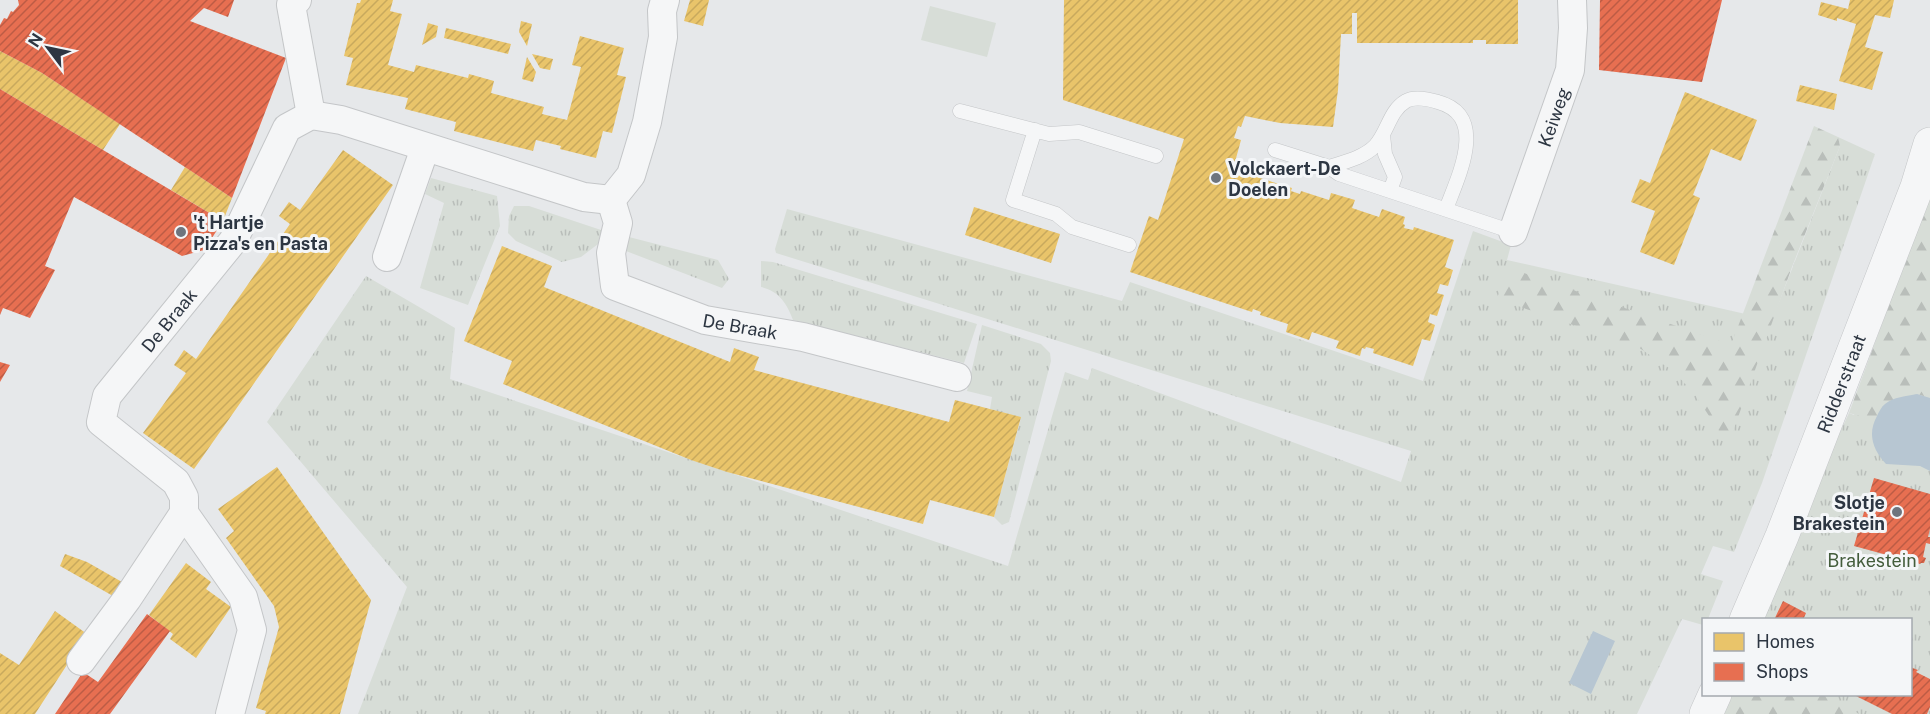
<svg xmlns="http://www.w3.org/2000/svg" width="1930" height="714" font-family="'Public Sans',sans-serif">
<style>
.grass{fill:url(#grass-tufts)}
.forest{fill:url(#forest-firs)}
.pitch{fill:#d7ddd7}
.water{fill:#b7c6d2}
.homes{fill:url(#homes-hatch)}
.shops{fill:url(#shops-hatch)}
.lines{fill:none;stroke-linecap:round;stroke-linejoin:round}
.service-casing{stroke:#c4c6c8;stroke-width:15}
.minor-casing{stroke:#c4c6c8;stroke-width:30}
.tertiary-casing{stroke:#c4c6c8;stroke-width:34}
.service{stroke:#f5f6f7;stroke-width:14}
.minor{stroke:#f5f6f7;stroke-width:28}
.tertiary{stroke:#f5f6f7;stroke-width:33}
.poi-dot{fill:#6e747d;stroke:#f4f6f8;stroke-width:2}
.labels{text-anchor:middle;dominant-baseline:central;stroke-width:6;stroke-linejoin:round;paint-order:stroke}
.street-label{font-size:18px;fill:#2d3642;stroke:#f4f6f8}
.poi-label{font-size:18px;font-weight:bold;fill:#2d3642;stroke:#f4f6f8;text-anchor:start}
.park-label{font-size:18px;fill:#445d3c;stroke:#f4f6f8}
</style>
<defs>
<pattern id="grass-tufts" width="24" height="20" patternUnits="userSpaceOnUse" patternTransform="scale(1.5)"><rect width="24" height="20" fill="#d7ddd7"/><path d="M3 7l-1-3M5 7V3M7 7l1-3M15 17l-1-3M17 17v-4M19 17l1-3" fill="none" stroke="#b9beba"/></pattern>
<pattern id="forest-firs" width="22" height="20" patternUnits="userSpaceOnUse" patternTransform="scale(1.5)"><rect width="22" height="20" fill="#d7ddd7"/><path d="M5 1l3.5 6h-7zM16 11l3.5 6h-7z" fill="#b9beba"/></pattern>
<pattern id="homes-hatch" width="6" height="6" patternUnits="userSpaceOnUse" patternTransform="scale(1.5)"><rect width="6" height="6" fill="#e9c46a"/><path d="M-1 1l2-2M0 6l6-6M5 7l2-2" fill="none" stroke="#c8a95d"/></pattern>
<pattern id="shops-hatch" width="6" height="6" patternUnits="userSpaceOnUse" patternTransform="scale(1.5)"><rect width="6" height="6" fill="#e76f51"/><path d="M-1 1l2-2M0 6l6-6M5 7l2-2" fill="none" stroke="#bc5c45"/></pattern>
</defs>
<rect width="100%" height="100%" fill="#e6e8ea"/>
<path class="grass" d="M1838,137l37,17 -113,329 -28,69 -21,-6 -12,28 22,7 -15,38 -4,1 -1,5 -21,-6 -45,95h-1279l49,-127 -140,-165 99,-146 89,52 -5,51 558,187 57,-194 23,8 4,-12 309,114 10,-31 -635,-198 -1,-4 12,-40 335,92 8,-19 293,99 50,-150 38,14 -4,15 265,60 68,-174z
M431,178l66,18 3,30 -32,79 -48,-17 24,-85 -19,-9z
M514,206h15l78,26 -1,6 -25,19 -19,5 -46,-21 -8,-8 1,-17z
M1930,220v494h-211l3,-6 9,4 7,-17 172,-1v-74l-153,-1 28,-68 64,-138 5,2z
M629,237l89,23 11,19 -7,9 -96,-37z
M761,261l12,1 204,62 -13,39 -171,-43c-6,-16 -14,-29 -32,-33z
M982,325l59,19 9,9 1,8 -42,161 -7,3 -8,-8 27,-99 -31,-9 2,-12 -25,-6z"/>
<path class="forest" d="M1814,126l24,11 2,9 -48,121 -64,178 -34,-52 -22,-23 -34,-23 -141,-48 10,-32 224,78z
M1930,194v204l-13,-4 -33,11 -9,15 -26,-7z
M1823,694l36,20h-125l-12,-6 5,-13z"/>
<path class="pitch" d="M930,6l66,17 -9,34 -66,-17z"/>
<path class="water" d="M1917,394l13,4v73l-10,-5 -34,-2c-13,-14 -19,-30 -9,-48 2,-4 4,-9 8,-12 8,-7 22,-8 32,-10z
M1593,631l22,10 -24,53 -22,-11z"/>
<path class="homes" d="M361,0h32l-3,11 12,3 -14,51 26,7 2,-7 52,13 1,-4 25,7 -3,12 53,14 -2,7 25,6 14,-53 -9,-2 8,-29 44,12 -7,27 9,2 -14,56 -9,-2 -7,27 -36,-9 1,-3 -25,-6 -3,11 -79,-20 2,-9 -51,-13 3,-11 -62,-13 7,-27 -9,-2 13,-53h3z
M690,0h19l-6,26 -19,-5z
M1064,0h454v44h-32v-4h-13v3h-116v-30h-5v21h-11l-3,56 -5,37 -53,-4 -35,-7 -4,11 -3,-1 -4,12 7,2 -6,22 -5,-1 -2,7 64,20 -1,3 9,3 1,-3 28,9 2,-7 24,7 -3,8 27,9 3,-8 23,8 -2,7 2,1 -1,3 9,2 1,-3 40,13 -9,27 8,3 -5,16 -8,-2 -3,9 7,2 -7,21 -7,-2 -2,8 7,3 -5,16 -8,-2 -9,27 -40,-13 1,-4 -8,-2 -1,2 -3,-1 -2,8 -24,-8 3,-7 -27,-9 -3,8 -23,-8 2,-8 -28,-9 1,-3 -8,-3 -1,3 -122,-40 19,-56 9,4 26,-81 -121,-39z
M1850,0h44l-4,18 -15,-3 -10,32 18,5 -11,38 -33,-9 17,-57 -19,-6v3l-19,-6 3,-13 27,7z
M521,21l11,3 -5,22 -8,-14z
M428,23l10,3 -2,11 -14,8z
M446,28l65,16 -3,10 -64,-16z
M0,51l42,22 78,51 -17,26 -103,-61z
M532,54l21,5 -3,11 -10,-2z
M527,57l9,15 -3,10 -11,-3z
M1800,85l37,9 -3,16 -38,-9z
M1685,92l72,28 -16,41 -30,-12 -18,46 7,3 -26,67 -34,-13 15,-41 -24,-9 9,-23 10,4z
M343,150l50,35 -199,284 -51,-36 43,-60 -12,-8 10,-15 12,9 94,-135 -11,-8 10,-14 11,8z
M185,167l47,31 -9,23 -52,-31z
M974,207l86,27 -9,29 -86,-28z
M502,246l50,20 -8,21 186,75 4,-14 25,9 -5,13 195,52 6,-22 66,17 -27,100 -64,-17 -7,24 -196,-52 -36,-12 -188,-76 9,-23 -48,-20z
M277,467l94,133 -31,114h-75l1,-3 -10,-3 23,-81 -5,-21 -48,-68 8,-7 -16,-22z
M65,554l22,8 35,20 -9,14 -53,-30z
M186,563l25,19 -5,7 25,18 -35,51 -26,-19 3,-5 -24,-19z
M55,611l32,23 -52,80h-35v-61l19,12z"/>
<path class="shops" d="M18,0h216l-6,17 -24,-9 -14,13 96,37 -54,140 -190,-125 -42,-22v-26l4,-7 3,1 4,-8 2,1 6,-7z
M1600,0h122l-20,82 -103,-12z
M0,89l223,132 -19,29 -22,6 -108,-59 -29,69 10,4 -25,48 -27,-10 -3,7z
M0,362l10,3 -10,17z
M1874,478l56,16v35l-2,8h2v7l-4,-1 -3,14 3,1 -2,5h-3l-1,1 -66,-18z
M1783,601l23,12 -3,7h-29z
M147,614l23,17 -60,83h-55l28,-42 15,10z
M1910,667l8,3 -2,2 14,7v28l-3,7h-35l-40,-20h58z"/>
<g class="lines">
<defs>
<path id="service" d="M960,111l89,23 30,-2 77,24
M1035,130l-22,70 43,14 16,13 57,18
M1383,135l2,19 10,23 -5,14
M1275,150l54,17 10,7 174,58
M1329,167c15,-5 34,-9 46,-21 13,-14 14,-35 31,-45 9,-5 22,-2 32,1 51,14 20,75 8,107"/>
<g id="minor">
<path d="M297,0l-6,5 20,110"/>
<path id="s1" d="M611,200l7,23 -7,30 4,33 90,34 98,17 154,40"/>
<path d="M611,200l20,-25 16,-53 16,-85 -1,-26 3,-11"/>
<path id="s2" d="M1513,232l57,-162 3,-42 -1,-28"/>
<path d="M387,257l38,-109"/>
<path d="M184,513l59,84 9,33 -22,84"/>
<path id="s3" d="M81,661l46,-62 57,-86v-16l-8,-15 -75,-60 6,-26 126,-155 54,-113 24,-13 30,5 243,77 27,3"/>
</g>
<g id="tertiary">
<path id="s4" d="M1746,620l36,-84 135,-349 13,-43"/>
<path d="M1706,714l9,-20"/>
</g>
</defs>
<use href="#service" class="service-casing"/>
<use href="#minor" class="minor-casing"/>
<use href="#tertiary" class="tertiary-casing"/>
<use href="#service" class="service"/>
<use href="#minor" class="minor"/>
<use href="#tertiary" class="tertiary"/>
</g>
<g class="poi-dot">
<circle cx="1216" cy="178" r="6"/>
<circle cx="181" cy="232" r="6"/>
<circle cx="1897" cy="512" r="6"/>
</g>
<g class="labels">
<g class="street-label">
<text stroke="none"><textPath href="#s2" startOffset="122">Keiweg</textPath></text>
<text stroke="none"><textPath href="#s3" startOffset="434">De Braak</textPath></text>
<text stroke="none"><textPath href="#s1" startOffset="220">De Braak</textPath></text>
<text stroke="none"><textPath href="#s4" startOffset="255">Ridderstraat</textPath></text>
</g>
<g class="poi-label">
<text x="1228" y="168">Volckaert-De<tspan x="1228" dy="21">Doelen</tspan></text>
<text x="193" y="222">'t Hartje<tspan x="193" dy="21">Pizza's en Pasta</tspan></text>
<text x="1885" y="502" text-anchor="end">Slotje<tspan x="1885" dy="21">Brakestein</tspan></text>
</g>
<g class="park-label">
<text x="1872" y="560">Brakestein</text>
</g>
</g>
<rect x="1702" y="618" width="210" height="78" fill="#f4f6f8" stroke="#a4a9af" stroke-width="1.5"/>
<rect x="1714" y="633" width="30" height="18" fill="#e9c46a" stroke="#a4a9af" stroke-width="1.5"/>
<text x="1756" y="648" font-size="18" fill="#2d3642">Homes</text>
<rect x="1714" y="663" width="30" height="18" fill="#e76f51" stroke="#a4a9af" stroke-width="1.5"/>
<text x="1756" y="678" font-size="18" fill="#2d3642">Shops</text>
<g transform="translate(48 48) rotate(302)" stroke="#f4f6f8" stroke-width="4.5" paint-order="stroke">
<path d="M0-4.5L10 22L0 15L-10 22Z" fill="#2d3642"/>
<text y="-9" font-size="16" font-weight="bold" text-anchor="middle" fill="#2d3642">N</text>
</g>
</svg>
